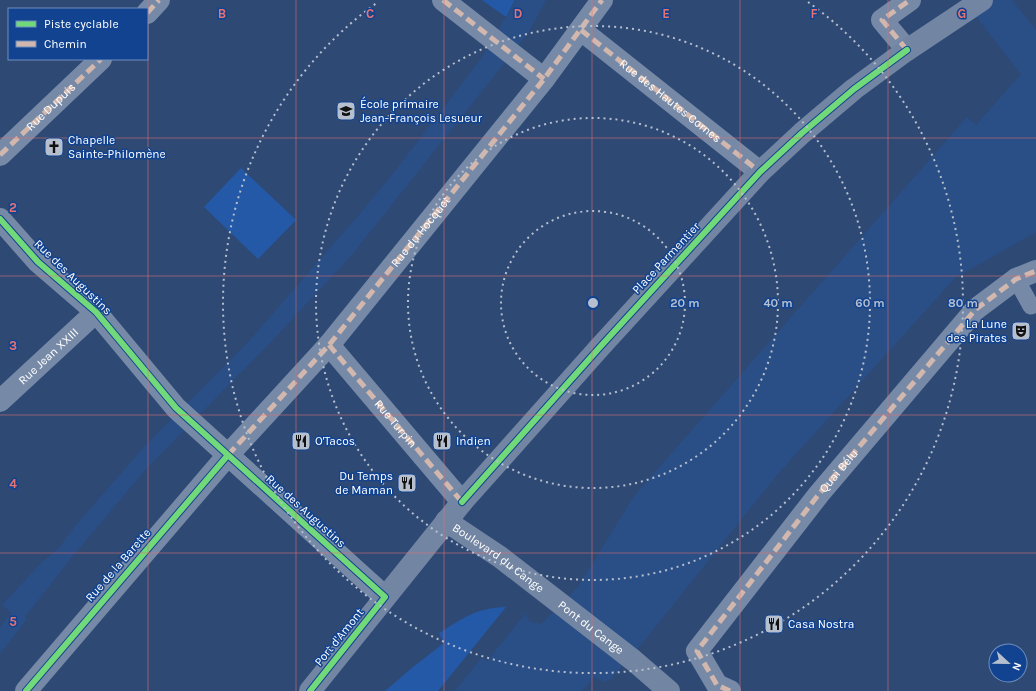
<svg xmlns="http://www.w3.org/2000/svg" width="1036" height="691" font-family="Karla,sans-serif">
<style>
.green{fill:#2459a8}
.water{fill:#2a4e86}
.lines{fill:none;stroke-linecap:round;stroke-linejoin:round}
.lane{stroke:#768aa7;stroke-width:17}
.street{stroke:#768aa7;stroke-width:22}
.secondary{stroke:#7285a3;stroke-width:22}
.quiet{stroke:#d1b7ad;stroke-width:5;stroke-dasharray:10 5;stroke-linecap:butt}
.cycleway-casing{stroke:#114391;stroke-width:8}
.cycleway{stroke:#71d979;stroke-width:6}
.grid{fill:none;stroke:#e47373;stroke-width:1;stroke-opacity:0.55}
.ring{fill:none;stroke:#b6bfce;stroke-width:2;stroke-dasharray:2 4}
.labels{text-anchor:middle;dominant-baseline:central;stroke-width:3;stroke-linejoin:round;paint-order:stroke}
.street-label{font-size:12px;fill:#fff;stroke:#114391}
.poi-label{font-size:12px;fill:#fff;stroke:#114391;text-anchor:start}
.grid-label{font-size:13px;text-anchor:middle;font-weight:bold;fill:#e47373;stroke:#114391;stroke-width:3;stroke-linejoin:round;paint-order:stroke}
.centre{fill:#b6bfce;stroke:#114391;stroke-width:2}
.ring-label{font-size:12px;text-anchor:middle;font-weight:bold;fill:#b6bfce;stroke:#114391;stroke-width:3;stroke-linejoin:round;paint-order:stroke}
</style>
<rect width="100%" height="100%" fill="#2e4974"/>
<path class="green" d="M482,0h33l-9,17z
M241,168l55,52 -38,39 -54,-52z
M506,607l-68,84h-53l28,-24 31,-24 -5,-10c25,-15 36,-25 67,-26z"/>
<path class="water" d="M516,0h30l-17,32 -178,224 -80,86 -122,124 -78,92 -46,59 2,2 -27,35v-27l11,-14 -9,-8 39,-42 17,-14 18,-24 68,-78 105,-106 113,-130 33,-40 87,-114z
M963,0h49l24,30v202l-81,46 -178,197 -132,165 -34,39 -8,3 -9,-5 -12,14h-127l26,-33 6,3 39,-48 3,8 12,3 37,-37 56,-91 333,-379 9,8 45,-51z"/>
<g class="lines">
<path class="lane" d="M1016,279l15,27"/>
<g class="street">
<path d="M443,0l101,79"/>
<path d="M147,13l12,-13"/>
<path d="M581,30l179,142"/>
<path d="M907,50l-25,-30 28,-20"/>
<path id="s1" d="M0,155l101,-96"/>
<path d="M0,219l38,43 58,50 80,96 209,189"/>
<path id="s2" d="M329,345l133,157"/>
<path id="s3" d="M0,401l96,-89"/>
<path d="M26,691l202,-236 101,-110 215,-266 58,-79"/>
<path id="s4" d="M730,691l-13,-6 -20,-34 122,-157 157,-185 40,-30 20,-8"/>
</g>
<g class="secondary">
<path id="s5" d="M446,521l54,36 133,103 36,31"/>
<path d="M310,691l152,-189 138,-155 160,-175 42,-39 52,-44 53,-39 75,-50"/>
</g>
<g class="quiet">
<path d="M443,0l101,79"/>
<path d="M147,13l12,-13"/>
<path id="s6" d="M581,30l179,142"/>
<path d="M907,50l-25,-30 28,-20"/>
<path d="M0,155l101,-96"/>
<path d="M329,345l133,157"/>
<path id="s7" d="M228,455l101,-110 215,-266 58,-79"/>
<path d="M730,691l-13,-6 -20,-34 122,-157 157,-185 40,-30 20,-8"/>
</g>
<defs>
<path id="cycleway" d="M0,219l38,43 58,50 80,96 209,189 -75,94
M462,502l138,-155 160,-175 42,-39 52,-44 53,-39
M26,691l202,-236"/>
</defs>
<use href="#cycleway" class="cycleway-casing"/>
<use href="#cycleway" class="cycleway"/>
</g>
<path class="grid" d="M148,0v691M296,0v691M444,0v691M592,0v691M740,0v691M888,0v691M0,138h1036M0,276h1036M0,415h1036M0,553h1036"/>
<g class="ring">
<circle cx="593" cy="303" r="92"/>
<circle cx="593" cy="303" r="185"/>
<circle cx="593" cy="303" r="277"/>
<path d="M808 2A370 370 0 1 1 378 2"/>
</g>
<defs>
<symbol id="school-square" viewBox="-11 -11 22 22"><rect x="-9" y="-9" width="18" height="18" rx="4" fill="#b6bfce" stroke="#114391"/><path d="M0-5L7-2L0 1L-7-2ZM-4 1L0 2.5L4 1V4Q0 6-4 4Z" fill="#111"/></symbol>
<symbol id="church-square" viewBox="-11 -11 22 22"><rect x="-9" y="-9" width="18" height="18" rx="4" fill="#b6bfce" stroke="#114391"/><path d="M-1.2-6h2.4v3.5h3.3v2.4h-3.3V6h-2.4V-.1h-3.3v-2.4h3.3Z" fill="#111"/></symbol>
<symbol id="theatre-square" viewBox="-11 -11 22 22"><rect x="-9" y="-9" width="18" height="18" rx="4" fill="#b6bfce" stroke="#114391"/><path d="M-5-5.5Q0-4 5-5.5V0Q5 5 0 6Q-5 5-5 0ZM-3.3-2.5H-1v1.5H-3.3ZM1-2.5H3.3v1.5H1ZM-2.8 1Q0 5.5 2.8 1Z" fill="#111"/></symbol>
<symbol id="restaurant-square" viewBox="-11 -11 22 22"><rect x="-9" y="-9" width="18" height="18" rx="4" fill="#b6bfce" stroke="#114391"/><path d="M-5-6h1v4h1v-4h1v4h1v-4h1v5L-1.5 .5V6h-2V.5L-5-1ZM5-6V6H3V1.5H1.5Q1.5-4 5-6Z" fill="#111"/></symbol>
</defs>
<g fill-rule="evenodd">
<use href="#school-square" x="335" y="100" width="22" height="22"/>
<use href="#church-square" x="43" y="136" width="22" height="22"/>
<use href="#theatre-square" x="1010" y="320" width="22" height="22"/>
<use href="#restaurant-square" x="290" y="430" width="22" height="22"/>
<use href="#restaurant-square" x="431" y="430" width="22" height="22"/>
<use href="#restaurant-square" x="396" y="472" width="22" height="22"/>
<use href="#restaurant-square" x="763" y="613" width="22" height="22"/>
</g>
<g class="labels">
<g class="street-label">
<text stroke="none"><textPath href="#s6" startOffset="114">Rue des Hautes Cornes</textPath></text>
<text stroke="none"><textPath href="#s1" startOffset="70">Rue Dupuis</textPath></text>
<text stroke="none"><textPath href="#s7" startOffset="295">Rue du Hocquet</textPath></text>
<text transform="translate(666 258) rotate(-47)">Place Parmentier</text>
<text transform="translate(73 277) rotate(44)">Rue des Augustins</text>
<text stroke="none"><textPath href="#s3" startOffset="66">Rue Jean XXIII</textPath></text>
<text stroke="none"><textPath href="#s2" startOffset="103">Rue Turpin</textPath></text>
<text stroke="none"><textPath href="#s4" startOffset="283">Quai Bélu</textPath></text>
<text transform="translate(306 511) rotate(42)">Rue des Augustins</text>
<text stroke="none"><textPath href="#s5" startOffset="64">Boulevard du Cange</textPath></text>
<text transform="translate(118 565) rotate(-49)">Rue de la Barette</text>
<text stroke="none"><textPath href="#s5" startOffset="180">Pont du Cange</textPath></text>
<text transform="translate(339 637) rotate(-51)">Port d'Amont</text>
</g>
<g class="poi-label">
<text x="360" y="104">École primaire<tspan x="360" dy="14">Jean-François Lesueur</tspan></text>
<text x="68" y="140">Chapelle<tspan x="68" dy="14">Sainte-Philomène</tspan></text>
<text x="1007" y="324" text-anchor="end">La Lune<tspan x="1007" dy="14">des Pirates</tspan></text>
<text x="315" y="441">O'Tacos</text>
<text x="456" y="441">Indien</text>
<text x="393" y="476" text-anchor="end">Du Temps<tspan x="393" dy="14">de Maman</tspan></text>
<text x="788" y="624">Casa Nostra</text>
</g>
</g>
<g class="grid-label">
<text x="222" y="18">B</text>
<text x="370" y="18">C</text>
<text x="518" y="18">D</text>
<text x="666" y="18">E</text>
<text x="814" y="18">F</text>
<text x="962" y="18">G</text>
<text x="13" y="212">2</text>
<text x="13" y="350">3</text>
<text x="13" y="488">4</text>
<text x="13" y="626">5</text>
</g>
<circle cx="593" cy="303" r="6" class="centre"/>
<g class="ring-label">
<text x="685" y="307">20 m</text>
<text x="778" y="307">40 m</text>
<text x="870" y="307">60 m</text>
<text x="963" y="307">80 m</text>
</g>
<rect x="8" y="8" width="140" height="52" fill="#114391" stroke="#708ebd"/>
<rect x="16" y="21" width="20" height="6" fill="#71d979" stroke="#708ebd"/>
<text x="44" y="28" font-size="12" fill="#ffffff">Piste cyclable</text>
<rect x="16" y="41" width="20" height="6" fill="#d1b7ad" stroke="#708ebd"/>
<text x="44" y="48" font-size="12" fill="#ffffff">Chemin</text>
<g transform="translate(1008 663) rotate(112)"><circle r="19" fill="#114391" stroke="#708ebd"/>
<path d="M0-3L7 15L0 10L-7 15Z" fill="#b6bfce"/>
<text y="-6" font-size="11" font-weight="bold" text-anchor="middle" fill="#ffffff">N</text>
</g>
</svg>
